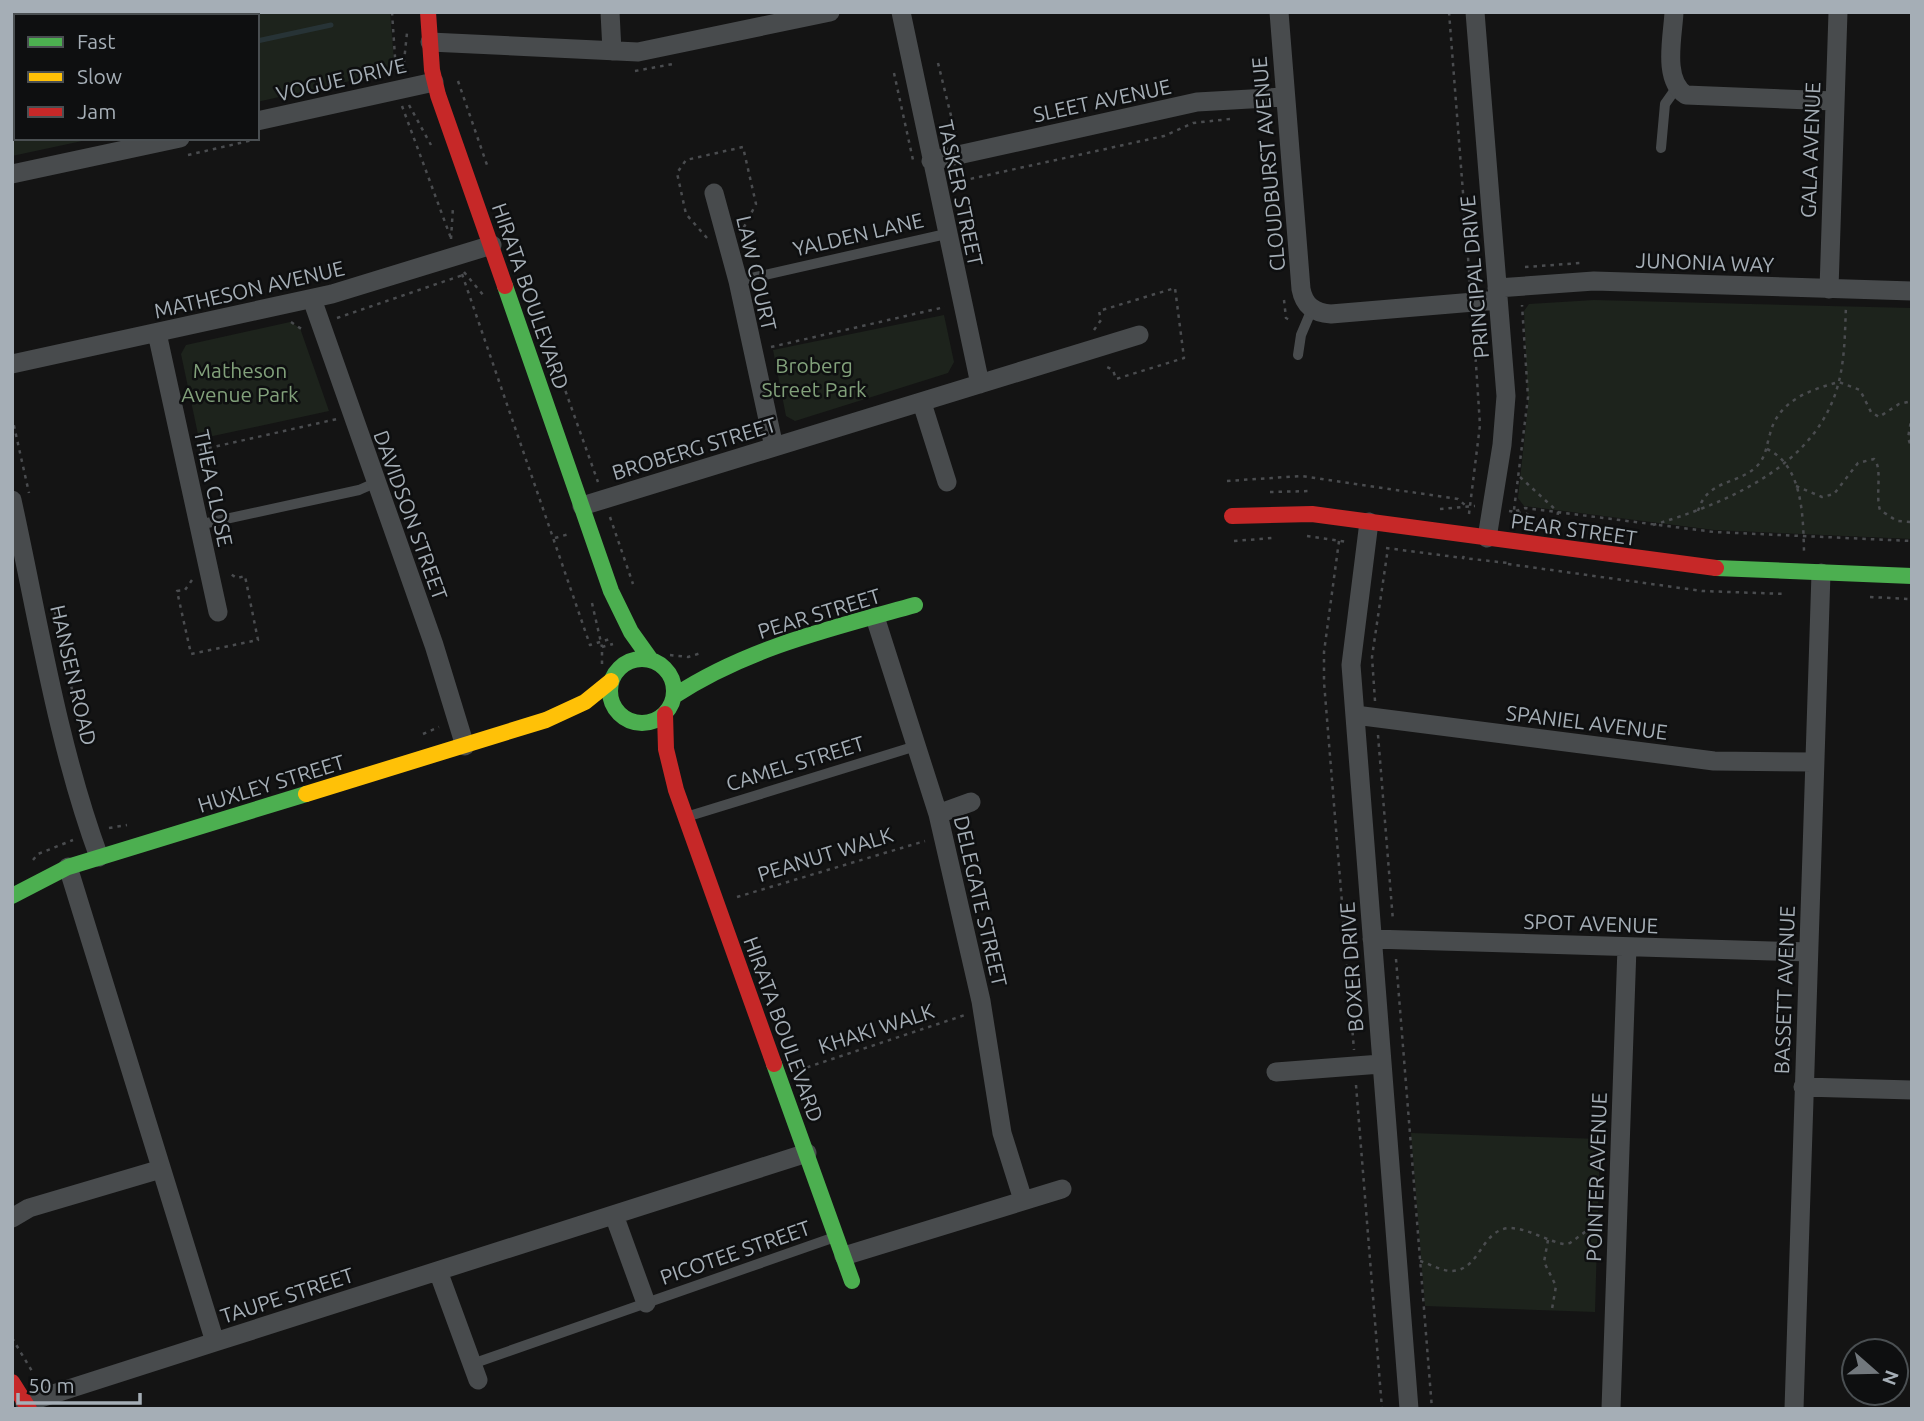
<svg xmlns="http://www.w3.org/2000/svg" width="1924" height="1421" font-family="Ubuntu,sans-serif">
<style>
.green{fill:#1d231c}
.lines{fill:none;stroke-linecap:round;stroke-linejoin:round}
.stream{stroke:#273336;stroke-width:5}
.path{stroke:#4a4c4f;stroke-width:2.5;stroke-dasharray:3.5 5;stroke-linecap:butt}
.lane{stroke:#484b4d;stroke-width:10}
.street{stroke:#484b4d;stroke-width:19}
.fast{stroke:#4caf50;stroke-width:16}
.slow{stroke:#ffc107;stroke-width:16}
.jam{stroke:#c62828;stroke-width:16}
.labels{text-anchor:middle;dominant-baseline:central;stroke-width:5;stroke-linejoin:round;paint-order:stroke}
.street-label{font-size:21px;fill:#a5aeb6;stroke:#0e0f10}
.park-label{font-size:21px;fill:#82a17b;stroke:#0e0f10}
</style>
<rect width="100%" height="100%" fill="#141414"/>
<path class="green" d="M12,12h378l4,49 -9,12 -128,29v-86h-241v122h80l-84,18z
M1594,300l318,8v231l-198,-9 -190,-24 -6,-8 10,-94 -4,-93 5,-7z
M944,315l10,47 -6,11 -153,48 -9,-5 -13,-66z
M290,322l10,6 29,83 -130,28 -18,-85 5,-9z
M1411,1133l189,6 -5,173 -170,-6z"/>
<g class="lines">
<path class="stream" d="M257,41l74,-16
M12,89h4"/>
<path class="path" d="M392,12l4,60
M1449,12l20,258h11
M37,16l1,-4
M99,16h32
M146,16l13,-4
M12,34l4,-1
M938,63l18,73
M403,71l4,-38
M635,71l38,-7
M894,73l19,87
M458,81l29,84
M409,105l22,40
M402,106l50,135
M188,155l65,-15
M960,174l1,7 203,-45 29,-13 37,-4
M707,238l-21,-24 -9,-41 9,-13 57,-13 13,57 -13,25
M451,239l2,-32
M1525,267l56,-4
M1469,270l1,15
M464,272l20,24
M462,274l128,371 20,-6
M1284,300l2,18 6,3
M337,318l126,-43
M291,322l12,8
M1094,330l7,-10 -2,-9 76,-23 9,70 -68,21 -3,-9 -10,-5
M771,347l174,-40
M554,359l44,123
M1912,415l-4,23 4,11
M12,417l17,76
M1767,449c36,17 36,67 37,102
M200,450l137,-31
M1520,477l38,35 -2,15
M1227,481l74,-5 157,23 7,6
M1796,486l26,11 12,-3 24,-31 16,-4c9,9 1,36 6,51l17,11 15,1
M1270,492l42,-1
M1440,509l35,-3
M1509,511l18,3 15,8
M1516,511l9,-3 189,24 198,9
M1698,511c9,-31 37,-26 57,-43 11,-10 11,-21 15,-34 8,-33 39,-44 69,-52l21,8 11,22 8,5 20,-13 13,-3
M1469,514l11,-89 -7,-106
M610,517l23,67
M1513,518l15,-121 -6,-92
M1653,525c74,-22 166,-60 186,-144 6,-24 6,-51 7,-75
M1307,536l41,6
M555,538l14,-4
M1234,541l38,-3
M1339,541l-15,111v30l30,368
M1386,548l77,10
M1464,556l-1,2 45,5
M1508,564l194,27 84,3
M192,580l-7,10 -8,1 14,63 67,-14 -13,-64 -8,2 -8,-5
M1870,597l39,2
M592,603l10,44
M55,612l25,114
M670,655l18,2 13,-4
M602,664v-17l11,-3
M1375,701l-3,-44 16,-109
M423,734l16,-7
M1378,735l15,186
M109,828l18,-3
M33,860l5,-6 35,-14
M737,897l188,-56
M1396,959l36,450
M799,1070l166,-55
M1356,1085l26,324
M1548,1240l-4,22 12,24 -4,23
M1420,1261c10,3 21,10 32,10 29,-1 29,-43 59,-43 18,1 36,13 53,16l6,-1 30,-22
M12,1338l20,33"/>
<path class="lane" d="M1661,148l4,-44 12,-17
M738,281l208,-47
M1298,355l3,-20 11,-26
M198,525l161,-35 16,-7
M686,817l230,-71
M472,1364l363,-127"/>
<path class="street" d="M610,12l2,39
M901,12l79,372
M1279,12l22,277c3,16 13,24 30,25l167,-14
M1475,12l31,384 -4,49 -15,93
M1674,12c-1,24 -12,68 12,83l148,6
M430,42l208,10 192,-40
M257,121l177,-39
M931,161l266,-59 88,-5
M12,174l168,-36
M714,193l24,88 36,166
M1497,288l97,-7 318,10
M1829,289l9,-277
M312,299l122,346 31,101
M157,333l61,279
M12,364l320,-70 160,-49
M922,403l25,79
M12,500c26,118 45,243 87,357
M582,506l557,-171
M1369,522l-18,143 58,744
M875,617l63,197 43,187 21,132 21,67
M1355,715l359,46 100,1
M938,814l33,-12
M68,867l147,475 592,-189
M1372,939l436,13
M1276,1072l105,-8
M1803,1087l109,3
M614,1215l32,88
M12,1218l17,-10 132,-39
M844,1256l218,-67
M438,1271l40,109
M25,1403l190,-61
M1611,1409l16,-462
M1794,1409l27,-836"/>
<path class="fast" d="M505,286l106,305 20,41 20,28
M1716,568l196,8
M610 691a32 32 0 1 1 64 0a32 32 0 1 1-64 0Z
M674,696c73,-48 158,-68 241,-91
M12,896l56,-29 238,-73
M774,1064l78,217"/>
<path class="slow" d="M306,794l240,-74 39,-18 26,-21"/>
<path class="jam" d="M428,12l4,58 6,25 67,191
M1232,516l80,-2 404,54
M665,714l1,35 10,41 98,274
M12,1382l17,27"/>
</g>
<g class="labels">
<g class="street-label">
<text transform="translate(341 79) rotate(-13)">VOGUE DRIVE</text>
<text transform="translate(1102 100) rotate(-12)">SLEET AVENUE</text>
<text transform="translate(1810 150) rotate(-88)">GALA AVENUE</text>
<text transform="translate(1268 164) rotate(-95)">CLOUDBURST AVENUE</text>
<text transform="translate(961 193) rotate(78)">TASKER STREET</text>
<text transform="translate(858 234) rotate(-13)">YALDEN LANE</text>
<text transform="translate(1705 262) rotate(2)">JUNONIA WAY</text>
<text transform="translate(757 273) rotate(77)">LAW COURT</text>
<text transform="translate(1474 277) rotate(-95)">PRINCIPAL DRIVE</text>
<text transform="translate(249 289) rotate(-13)">MATHESON AVENUE</text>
<text transform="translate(531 296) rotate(71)">HIRATA BOULEVARD</text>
<text transform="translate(694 448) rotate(-17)">BROBERG STREET</text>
<text transform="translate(214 488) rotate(78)">THEA CLOSE</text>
<text transform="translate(411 515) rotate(70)">DAVIDSON STREET</text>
<text transform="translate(1574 529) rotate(8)">PEAR STREET</text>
<text transform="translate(819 613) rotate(-17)">PEAR STREET</text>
<text transform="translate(74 675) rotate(77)">HANSEN ROAD</text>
<text transform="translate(1587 722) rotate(7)">SPANIEL AVENUE</text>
<text transform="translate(795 763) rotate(-17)">CAMEL STREET</text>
<text transform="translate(271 783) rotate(-17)">HUXLEY STREET</text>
<text transform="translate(825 854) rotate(-17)">PEANUT WALK</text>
<text transform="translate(981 901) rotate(77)">DELEGATE STREET</text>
<text transform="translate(1591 923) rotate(2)">SPOT AVENUE</text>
<text transform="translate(1351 967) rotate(-94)">BOXER DRIVE</text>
<text transform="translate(1784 990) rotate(-88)">BASSETT AVENUE</text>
<text transform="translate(876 1028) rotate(-18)">KHAKI WALK</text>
<text transform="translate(784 1029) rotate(70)">HIRATA BOULEVARD</text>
<text transform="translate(1596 1177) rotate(-88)">POINTER AVENUE</text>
<text transform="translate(735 1252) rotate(-19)">PICOTEE STREET</text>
<text transform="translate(287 1295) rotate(-18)">TAUPE STREET</text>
</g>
<g class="park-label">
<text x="814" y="365">Broberg<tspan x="814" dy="24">Street Park</tspan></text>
<text x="240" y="370">Matheson<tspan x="240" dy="24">Avenue Park</tspan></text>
</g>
</g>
<rect width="1924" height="1421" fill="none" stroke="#a5aeb6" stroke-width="28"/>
<rect x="14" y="14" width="245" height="126" fill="#0e0f10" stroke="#4a4f52" stroke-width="2"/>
<rect x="28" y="37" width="35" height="10" fill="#4caf50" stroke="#4a4f52" stroke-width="2"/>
<text x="77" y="49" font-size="21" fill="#a5aeb6">Fast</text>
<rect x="28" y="72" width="35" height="10" fill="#ffc107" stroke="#4a4f52" stroke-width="2"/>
<text x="77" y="84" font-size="21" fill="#a5aeb6">Slow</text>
<rect x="28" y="107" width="35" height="10" fill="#c62828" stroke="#4a4f52" stroke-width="2"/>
<text x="77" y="119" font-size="21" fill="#a5aeb6">Jam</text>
<g transform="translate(1875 1372) rotate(110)"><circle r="33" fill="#0e0f10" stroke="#4a4f52" stroke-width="2"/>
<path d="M0-5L12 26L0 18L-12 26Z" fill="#72787d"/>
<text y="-10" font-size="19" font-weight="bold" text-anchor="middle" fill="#a5aeb6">N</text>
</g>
<path d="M18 1393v10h122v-10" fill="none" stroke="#a5aeb6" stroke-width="3.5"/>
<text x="28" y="1393" font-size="21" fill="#a5aeb6" stroke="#0e0f10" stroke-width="5" paint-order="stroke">50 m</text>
</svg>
